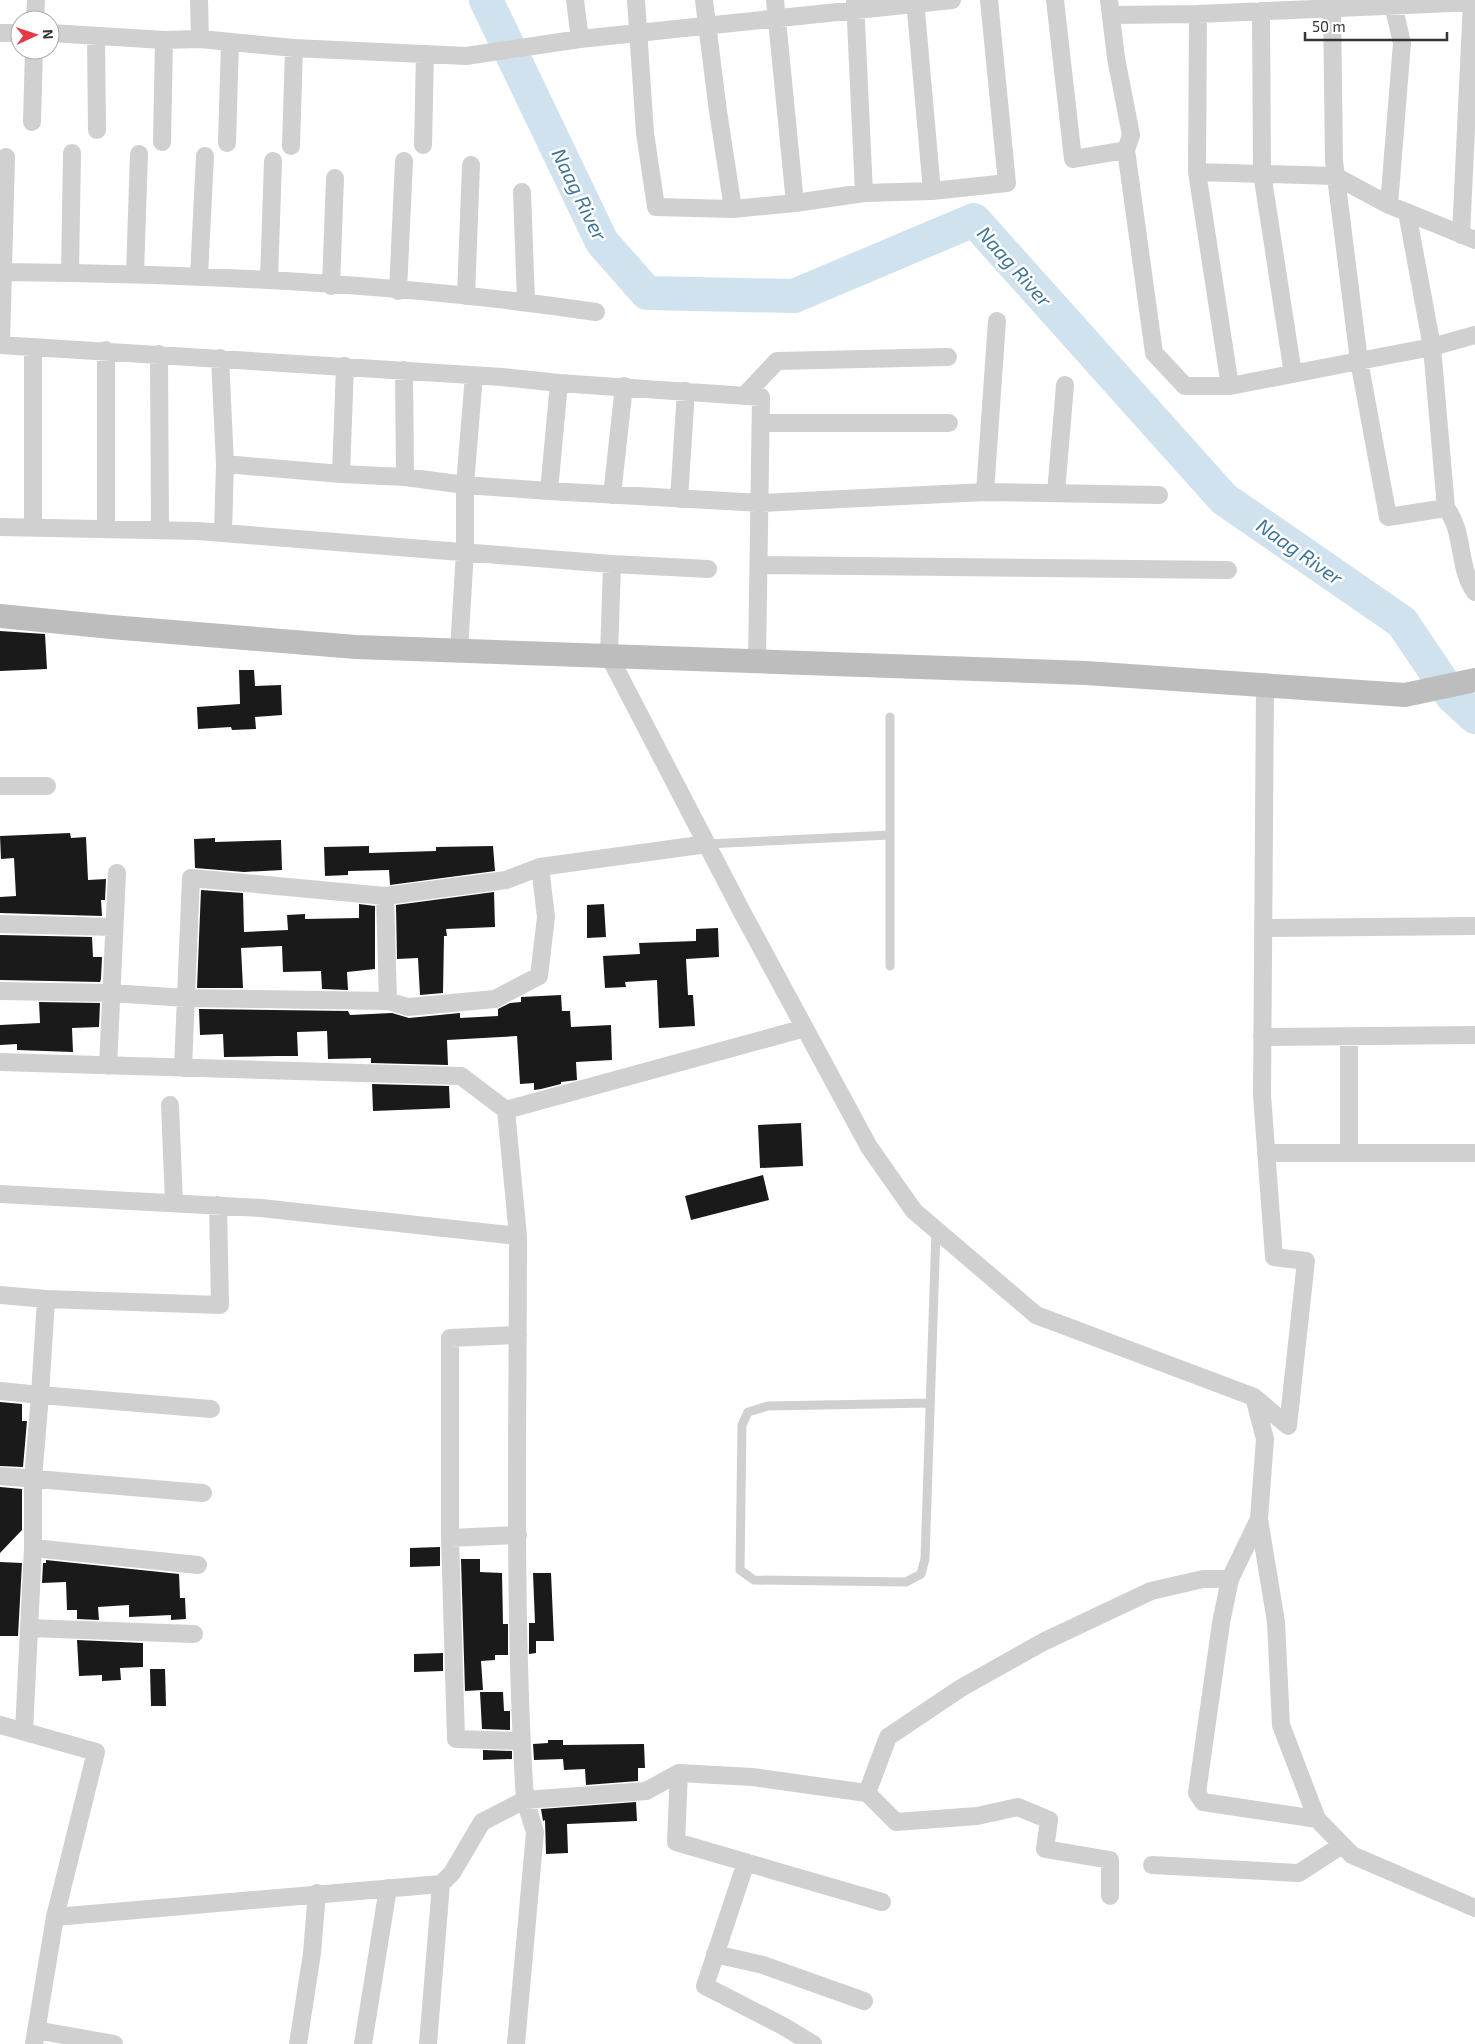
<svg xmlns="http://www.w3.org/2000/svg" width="1475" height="2044" font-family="'Exo 2',sans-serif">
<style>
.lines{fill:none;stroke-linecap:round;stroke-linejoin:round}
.river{stroke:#cfe2ee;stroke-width:34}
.building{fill:#1a1a1a}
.lane{stroke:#d0d0d0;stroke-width:9}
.street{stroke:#d0d0d0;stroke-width:18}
.secondary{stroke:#bdbdbd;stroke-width:24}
.labels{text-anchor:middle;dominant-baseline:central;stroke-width:5;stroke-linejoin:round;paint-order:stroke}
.water-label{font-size:20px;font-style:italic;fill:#3f7597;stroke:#fff}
</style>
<rect width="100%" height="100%" fill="#fff"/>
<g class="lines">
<path class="river" d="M486,0l116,242 45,51 147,3 180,-76 250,279 178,123 50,74 23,21"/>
</g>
<path class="building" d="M0,631l45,3 2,35 -47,2z
M239,670h15l1,16 26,-1 1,30 -27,2 1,12 -24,1 -1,-3 -33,2 -1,-22 43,-3z
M70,833l1,5 15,-1 2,43 18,-1 -1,21h-4l1,16 -102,-3v-16l16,-1 -2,-38 -13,1 -1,-23z
M215,838v4l66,-2 1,30 -38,2 -49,-4 -1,-29z
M369,846v7l67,-2v-4l57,-1 2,25 -105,14 -1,-15 -41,1v4l-23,1 -1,-29z
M201,890l42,3 1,39 44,-2 -1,-15 18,-1v5l54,-1v-14l16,2v63l-28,3 1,18 -26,-1 -1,-18 -38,1 -1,-26 -41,2 2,40h-46z
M494,892l1,35 -49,2 1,7h-3l-1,57 -23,2 -2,-37 -21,1 -1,-54z
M604,904l2,33 -19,1v-33z
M718,928l1,29 -33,2 2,36h5l2,31 -36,2 -2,-48 -32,2 1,5 -21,1 -2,-32 37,-2 -1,-11 57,-2v-12z
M0,935l92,2 1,20h9l-1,22 -1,3 -100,-2z
M561,995l1,16h8l1,16 40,-2 1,35 -36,2 1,18 -16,2v2l-20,5 -7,1v-7l-14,1 -3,-48 -70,4 1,25 -77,-2v-5l-43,1 -1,-28 -30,1 1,24h-22l-52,1 -1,-23 -23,1 -1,-26 149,2 2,4 42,-2 17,5 51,-5v5l38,-2v-7l12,-6 11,-1v-5z
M39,1002l61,1 -1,24 -27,1 1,24 -56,-2v-6l-17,1v-20l40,-2z
M372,1084l77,2 1,22 -77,3z
M801,1123l2,43 -43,2 -2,-43z
M763,1175l6,25 -78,20 -6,-24z
M0,1402l22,2v17h5l-4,46 -23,-1z
M0,1487l22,2v41l-22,23z
M440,1547v19l-30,1v-19z
M461,1559h19v13l22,1 1,51h5v31h-13v5l-14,1 2,29 -18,1z
M46,1560l133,14 1,24h5l1,21 -15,1v-5l-42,2v-12l-31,2 1,13 -22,-1v-9h-10l-1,-28 -24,1 1,-20h3z
M0,1562l22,1 -4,73h-18z
M533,1573h18l3,68h-18v12l-7,1v-31h6z
M77,1640l66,3v24l-23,1 1,12 -19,1v-6l-23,1z
M443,1653v18l-29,1v-18z
M150,1669h15l1,37h-15z
M480,1692h23l1,19h6v19l-28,-1z
M548,1740h15v5l81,-1 1,24h-7v13l-52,4 -1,-16 -21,1 -1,-11 -29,1 -1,-16 15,-1z
M483,1750l29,1v8l-29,1z
M636,1802l1,19 -70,3 1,29 -22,1 -1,-34 -2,1 -2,-12z"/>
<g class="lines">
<path class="lane" d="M890,717v249
M707,844l183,-9
M930,1403l-162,3 -20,6 -6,13 -2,145 14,10 152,2 15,-8 4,-15c4,-109 8,-218 11,-328"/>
<path class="street" d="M199,0l1,39
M575,0l5,39
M636,0l9,133 11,74 77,2 62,-6 69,-10 68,-2 75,-8 -18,-183
M704,0l14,111 15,98
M775,0l20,203
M855,0l9,193
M915,0l17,191
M1055,0l18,159 53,-9 5,-15 -15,-77 -7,-58
M1332,8l2,153 25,200 73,-14 14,161c19,24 11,59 29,84
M1261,11l1,162 31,201
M1198,14l-1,158 33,214 129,-25 29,156 58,-9
M1111,15l87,-1 277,-12
M35,20l1,-20
M0,33h20
M50,33l114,7 36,-1 94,9 172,8 114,-17 372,-39
M96,36l1,94
M32,122l2,-72
M162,142l2,-102
M227,143l3,-101
M423,145l2,-91
M291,146l3,-98
M1126,150l28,203 31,33h45
M1197,172l138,4 54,29 86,35
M522,192l4,110
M1389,205l13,-162 -10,-43
M1407,212l25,135 43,-12
M1461,235l11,-233
M3,272c198,2 397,11 593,40
M70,273l2,-120
M135,274l4,-120
M199,276l6,-120
M269,280l4,-119
M331,286l4,-108
M398,291l6,-130
M466,296l5,-131
M0,345l502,32 57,6 202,14 -4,264
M1,345l5,-188
M33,347v181
M159,354l1,176
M220,358l5,106
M404,370l1,107 60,8 84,6 212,12 224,-11 174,3
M745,395l32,-34 171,-4
M761,423h188
M341,474l64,3
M549,491l10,-108
M985,492l12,-171
M1056,493l9,-108
M612,495l12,-109
M679,499l7,-108
M0,527l198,4 414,33 -3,92 133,256 127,235 45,64 122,104 218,82 34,29 18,-165 -32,-4 -12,-162 3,-409
M106,529v-179
M223,533l2,-69 116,10 4,-108
M612,564l96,5
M759,565l469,5
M459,650l6,-99v-66l9,-110
M0,786h47
M385,896l121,-16 34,-13 167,-23
M0,924l114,3
M1263,928l212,-2
M0,991l112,2 73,5 203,3 20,6 87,-8 44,-23 7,-59 -6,-50
M1349,1036v117
M1262,1037l213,-2
M0,1062l461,14 45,34 12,126
M108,1066l9,-193
M183,1068l8,-190 194,18 3,105
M170,1105l4,98
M506,1110l299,-82
M1266,1153h209
M0,1194l261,14 257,28c0,188 -5,377 7,564l-43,22 -30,51 -11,11 -386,33 41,-165 -96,-27
M0,1295l46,4
M518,1335l-68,3v200l6,201 65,2
M0,1391l40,4 -7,84v69l-9,183
M1254,1397l11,42 -6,80 17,103 5,103 36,94 35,36 123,53
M211,1409l-171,-14 6,-96 174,6 -2,-100
M0,1476l203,17
M450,1538l68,-3
M33,1548l165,17
M1230,1579l-9,44 -24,170 6,9 114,17
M29,1628l165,6
M679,1773l-3,69 206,60
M867,1793l29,29 81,-6 41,-9 31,13 -4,29 65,11v36
M746,1862l-41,124 78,40 30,18
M1152,1865l147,8 43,-28
M715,1954l48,11 101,36
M36,2030l78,14
M34,2044l21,-127
M298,2044l14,-91 5,-60
M363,2044l25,-156
M428,2044l13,-160
M516,2044l19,-212 -10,-32 121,-9 33,-18 73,4 115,16 21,-56 73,-49 82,-46 108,-51 52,-12h27l29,-60"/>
<path class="secondary" d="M0,616l111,11 245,20 730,26 319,22 70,-15"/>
</g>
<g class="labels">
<g class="water-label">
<text transform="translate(580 194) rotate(64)">Naag River</text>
<text transform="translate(1015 266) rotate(48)">Naag River</text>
<text transform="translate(1300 551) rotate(35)">Naag River</text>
</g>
</g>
<g transform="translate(35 35) rotate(87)"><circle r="24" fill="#ffffff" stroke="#adadad"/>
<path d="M0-4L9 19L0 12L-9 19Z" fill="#e63946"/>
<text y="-8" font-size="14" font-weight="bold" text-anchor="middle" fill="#333333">N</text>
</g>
<path d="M1305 32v8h142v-8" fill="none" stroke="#333333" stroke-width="2.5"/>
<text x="1312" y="32" font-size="15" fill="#333333" stroke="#ffffff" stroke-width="4" paint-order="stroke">50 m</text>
</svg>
